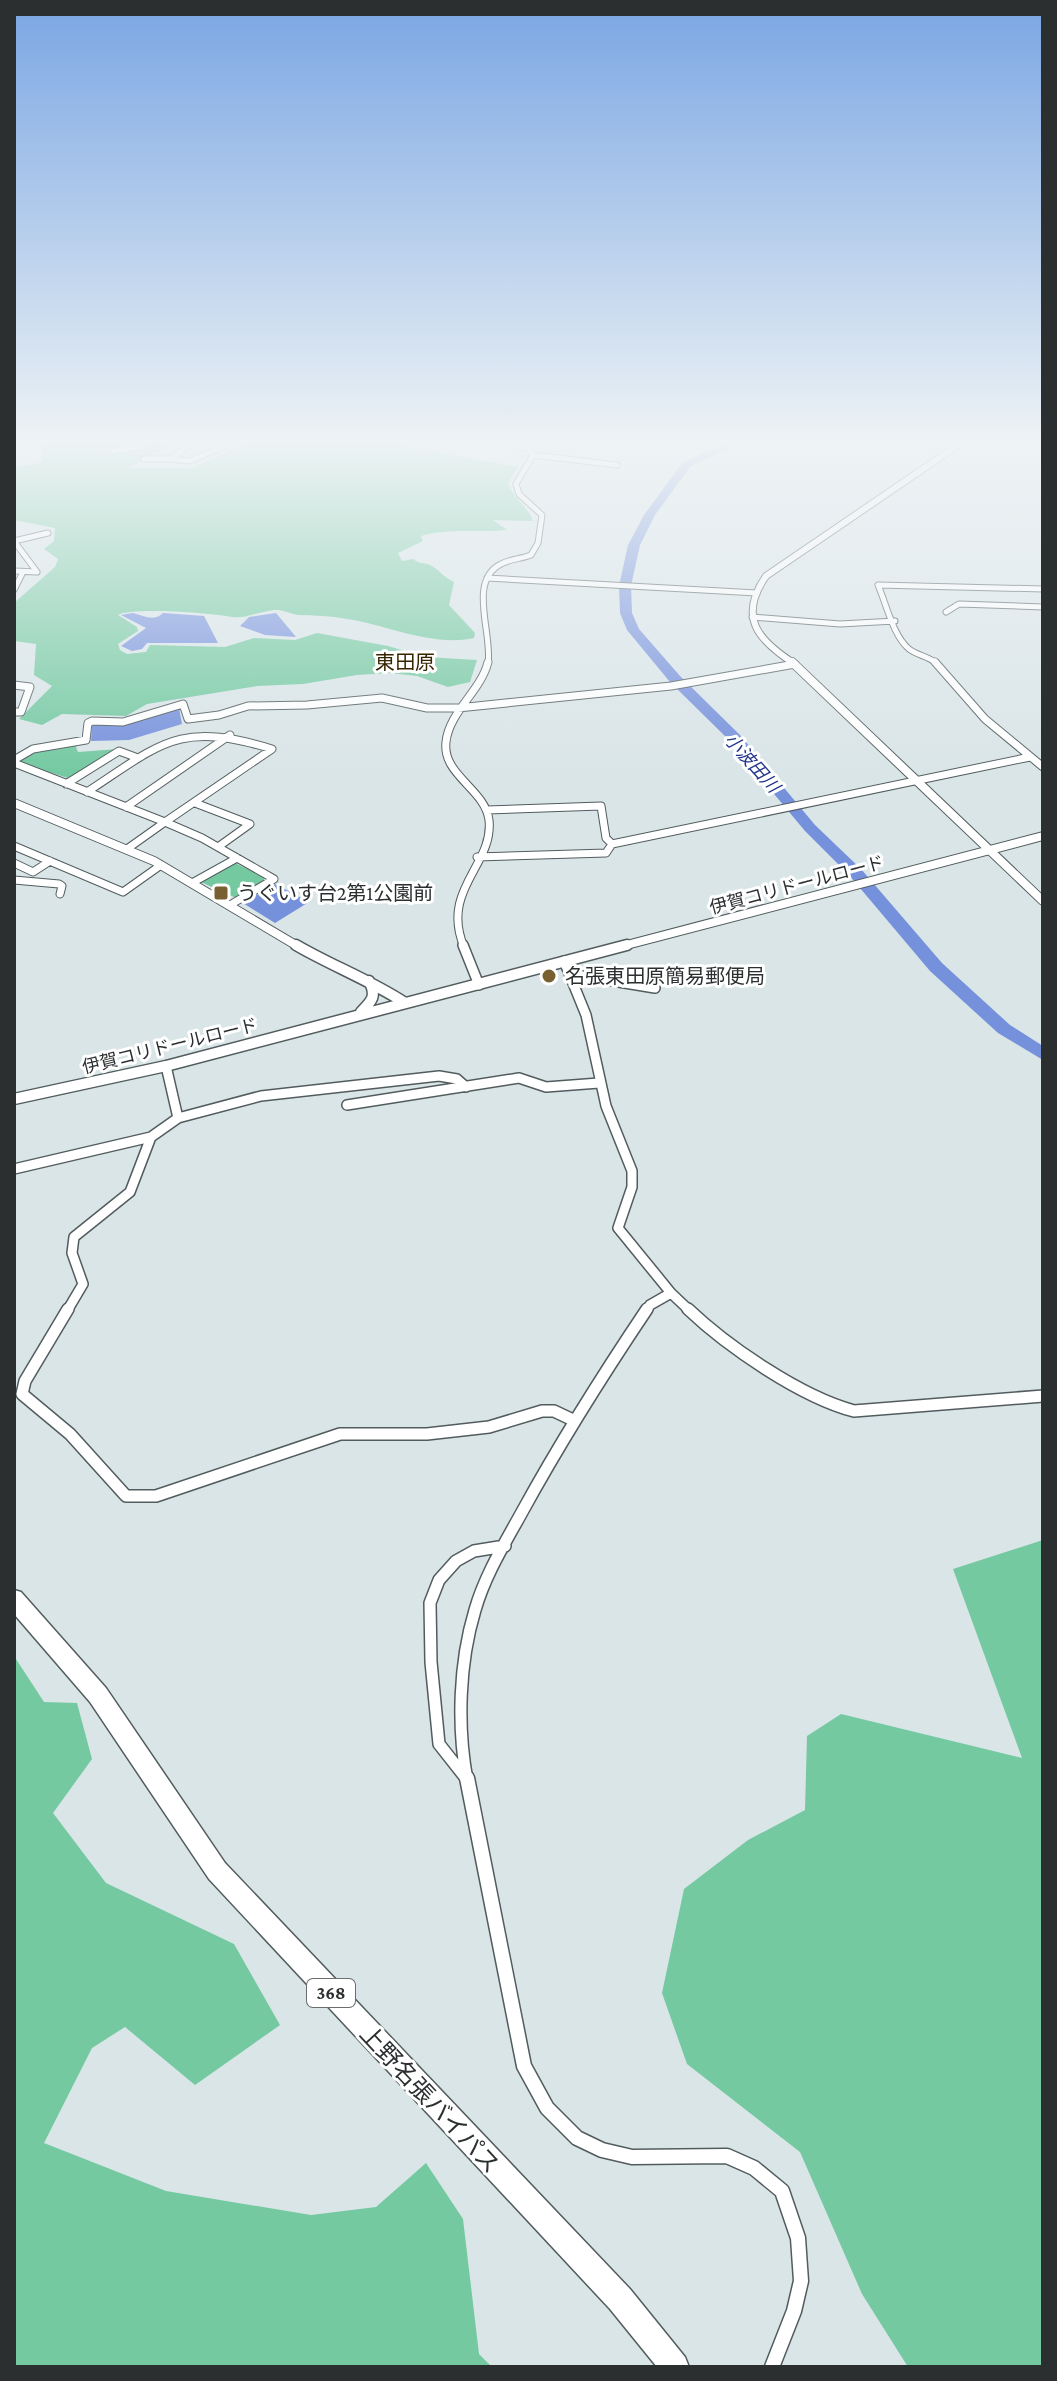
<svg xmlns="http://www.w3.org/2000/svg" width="1057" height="2381" font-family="'Crimson Pro','Noto Sans JP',serif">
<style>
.green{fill:#74c9a1}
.water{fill:#7691dc}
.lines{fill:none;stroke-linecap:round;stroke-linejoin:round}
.river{fill:#7691dc;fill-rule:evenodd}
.minor-far4-casing{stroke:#525c5e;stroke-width:7}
.minor-far3-casing{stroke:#525c5e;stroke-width:9}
.minor-far2-casing{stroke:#525c5e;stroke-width:12}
.minor-far1-casing{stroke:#525c5e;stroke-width:14}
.minor-casing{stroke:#525c5e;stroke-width:17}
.tertiary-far2-casing{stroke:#525c5e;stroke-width:8}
.tertiary-far1-casing{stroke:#525c5e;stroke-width:10}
.tertiary-casing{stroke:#525c5e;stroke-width:13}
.trunk-casing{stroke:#525c5e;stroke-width:3}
.minor-far4{stroke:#fff;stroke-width:5}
.minor-far3{stroke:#fff;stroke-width:7}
.minor-far2{stroke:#fff;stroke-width:9}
.minor-far1{stroke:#fff;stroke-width:11}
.minor{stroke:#fff;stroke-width:14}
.tertiary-far2{stroke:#fff;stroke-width:6}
.tertiary-far1{stroke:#fff;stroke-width:8}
.tertiary{stroke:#fff;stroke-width:10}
.trunk{fill:#fff;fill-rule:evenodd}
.poi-dot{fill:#786031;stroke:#fff;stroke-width:3}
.labels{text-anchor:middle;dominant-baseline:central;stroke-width:6;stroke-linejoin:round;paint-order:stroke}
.far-water-label{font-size:18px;font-style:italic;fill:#21348b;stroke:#fff}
.far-street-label{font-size:18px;fill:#2b2f30;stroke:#fff}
.shield{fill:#fff;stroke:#6b6d6e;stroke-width:2}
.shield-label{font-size:18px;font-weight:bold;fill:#2b2f30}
.far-quarter-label{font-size:20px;fill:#372500;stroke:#fff}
.poi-label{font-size:20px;fill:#2b2f30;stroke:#fff;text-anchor:start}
.near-street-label{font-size:24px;fill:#2b2f30;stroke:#fff}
</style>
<rect width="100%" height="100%" fill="#dae5e8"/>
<path class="green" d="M40,443h132c-14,10 -29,14 -42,25h61l60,-25h151l6,4 110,20 -10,16c5,15 19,22 25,38l-40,-1 14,10c-29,3 -58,-2 -86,6l2,5 -25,12 4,8 11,-2c7,6 12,3 19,7 8,5 13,12 22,16l-5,23 26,28 -1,5c-43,9 -86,-13 -127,-19 -16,-3 -33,-4 -49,-4 -8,-1 -16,-6 -24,-5 -13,1 -29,9 -42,7 -20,-4 -101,-10 -114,-2l19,12 1,4 -20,13 2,6 7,4 19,-2 4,-7 75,2 29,-9 41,2 22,-7 71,13 37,11 52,3 -7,22 -22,5 -31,-11 -27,-3 -33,2 -54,9 -46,2 -110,18 -21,12 -64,-2 -20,11 -23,-6 33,-33 -18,-11 2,-31 -22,-3v-38l41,-36 3,-8 -14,-10 10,-8 1,-13 -41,-8v-52l29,-6z
M79,743l-3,4 2,5 40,-3 -47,30 -51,-16 -1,-4 15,-9z
M233,862l31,15v5l-28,16 -35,-16z
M1043,1540v827h-135l-46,-73 -62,-142 -113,-88 -25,-71 22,-104 64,-49 57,-30 2,-74 34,-22 181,44 -69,-189z
M14,1656l30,46 33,1 15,56 -39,54 53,70 128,61 46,81 -85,60 -70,-58 -33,21 -48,95 122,48 145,24 65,-8 50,-44 37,56 16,135 13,13h-478z"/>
<path class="water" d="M133,613c11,3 21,9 30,0l41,3 14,27h-71l-5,6 -10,2 -11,-5 25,-18 -25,-13z
M276,613l20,24 -31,-2 -25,-9 9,-9z
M179,708l3,16 -53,16 -38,1 1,-15 4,-2z
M275,884l34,18 -34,21 -32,-20z"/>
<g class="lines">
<path class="river" d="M726,443h13l-49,24 -35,48 -15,30 -9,41 1,27 7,16 41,47 60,59 75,90 46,44 81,94 68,62 33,21v14l-45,-27 -68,-62 -81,-96 -44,-44 -75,-90 -60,-59 -43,-52 -7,-17 -1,-27 9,-41 16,-30 38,-52z"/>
<defs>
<path id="minor-far4" d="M193,443l-23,16 20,2 41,-18
M505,443l24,5 4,7
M113,451l31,-5
M144,459h26
M14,541l23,31
M14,541l34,-8
M14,571l23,1
M487,578l270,15
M14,590l9,-18
M946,612l13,-8 84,3
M752,617l88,7 55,-3
M488,664c5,-30 -21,-83 13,-100 9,-5 20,-5 30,-9l7,-12 4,-28 -23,-21 -3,-10 17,-29 84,10
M937,664c-8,-8 -19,-8 -28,-15 -16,-13 -23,-46 -31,-64l165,4"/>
<path id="minor-far3" d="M935,662l50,57 58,48
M14,685l16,2 -9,25h-7
M14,760l19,-11 53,-9 2,-17 4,-2 31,1 60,-18 5,15 31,-4 29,-9 59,-1 75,-7 45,10h31l213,-22 124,-22
M14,763l151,59 -38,27
M66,784l53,-33 19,7
M87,792c76,-50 92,-71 185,-43l-107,73 37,16 72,41 -44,26
M195,803l55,21 -32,23
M126,807l104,-72
M487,810l114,-4 5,32 6,6
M14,846l109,46 38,-27
M477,857l129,-4 6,-9 418,-87
M14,863l19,9 17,-11
M14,880l45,4 3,2 -2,8
M192,883l45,-25
M464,947c-24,-58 30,-82 25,-127 -4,-31 -47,-45 -43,-78 3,-30 35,-51 42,-80"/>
<path id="minor-far2" d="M463,945l16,40
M564,961l22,54 20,91 26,65v16l-14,41 53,65 19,18
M570,974l85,14
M166,1066l12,52
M347,1105l172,-27 27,9 53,-4
M14,1169l137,-32
M67,1311l16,-27 -11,-31 2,-16 56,-45 21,-55 27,-19 83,-22 178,-20 18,3 9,8
M646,1311l4,-6 21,-12"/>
<path id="minor-far1" d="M68,1309l-43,72 -3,13 48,40 56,62h30l184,-62h87l62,-7 53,-16h12l19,9
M688,1309c40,38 113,88 166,102l189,-15
M465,1777l-26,-33 -8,-82 -1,-59 9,-23 17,-19 18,-10 31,-5
M467,1780c-10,-54 -8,-117 8,-170 10,-35 30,-67 47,-98 39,-71 80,-136 125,-203"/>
<path id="minor" d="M467,1778l57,288 23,42 30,30 25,12 30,7 95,-1 27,12 28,23 16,47 3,43 -7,30 -22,56"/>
<path id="tertiary-far2" d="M795,664c-36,-23 -58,-46 -29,-88l195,-133"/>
<path id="tertiary-far1" d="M792,662l251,239
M14,803l140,58 145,86
M619,947l424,-111"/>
<path id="tertiary" d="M296,945c36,21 74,35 109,58
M361,1012c11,-11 16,-16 8,-31
M14,1099l152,-33 461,-121"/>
<path id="trunk" d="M14,1590l7,2 85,96 119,175 405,426 55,68 4,10h-32l-47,-58 -401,-430 -119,-177 -76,-88z"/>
</defs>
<use href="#minor-far4" class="minor-far4-casing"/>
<use href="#minor-far3" class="minor-far3-casing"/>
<use href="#minor-far2" class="minor-far2-casing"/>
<use href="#minor-far1" class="minor-far1-casing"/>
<use href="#minor" class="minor-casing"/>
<use href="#tertiary-far2" class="tertiary-far2-casing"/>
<use href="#tertiary-far1" class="tertiary-far1-casing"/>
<use href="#tertiary" class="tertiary-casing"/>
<use href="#trunk" class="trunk-casing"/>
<use href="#minor-far4" class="minor-far4"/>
<use href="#minor-far3" class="minor-far3"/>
<use href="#minor-far2" class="minor-far2"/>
<use href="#minor-far1" class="minor-far1"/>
<use href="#minor" class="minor"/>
<use href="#tertiary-far2" class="tertiary-far2"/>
<use href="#tertiary-far1" class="tertiary-far1"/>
<use href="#tertiary" class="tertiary"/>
<use href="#trunk" class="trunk"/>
</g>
<linearGradient id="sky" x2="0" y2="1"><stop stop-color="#7aa6e3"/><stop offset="0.57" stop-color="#eef3f5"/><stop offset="1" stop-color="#eef3f5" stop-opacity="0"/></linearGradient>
<rect width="1057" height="776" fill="url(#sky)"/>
<g class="poi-dot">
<rect x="213" y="885" width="16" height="16" rx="4"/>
<circle cx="549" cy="976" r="8"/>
</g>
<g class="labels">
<g class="far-water-label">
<text transform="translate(752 763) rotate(48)">小波田川</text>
</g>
<g class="far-street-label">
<text transform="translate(797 885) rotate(-15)">伊賀コリドールロード</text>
<text transform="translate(170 1046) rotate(-14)">伊賀コリドールロード</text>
</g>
<rect class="shield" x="307" y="1979" width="48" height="28" rx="6"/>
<g class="shield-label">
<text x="331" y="1993">368</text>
</g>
<g class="far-quarter-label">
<text x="405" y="662">東田原</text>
</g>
<g class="poi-label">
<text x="237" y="893">うぐいす台2第1公園前</text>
<text x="565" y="976">名張東田原簡易郵便局</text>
</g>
<g class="near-street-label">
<text transform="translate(430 2099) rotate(47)">上野名張バイパス</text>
</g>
</g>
<rect width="1057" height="2381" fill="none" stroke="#2b2f30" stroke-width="32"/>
</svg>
